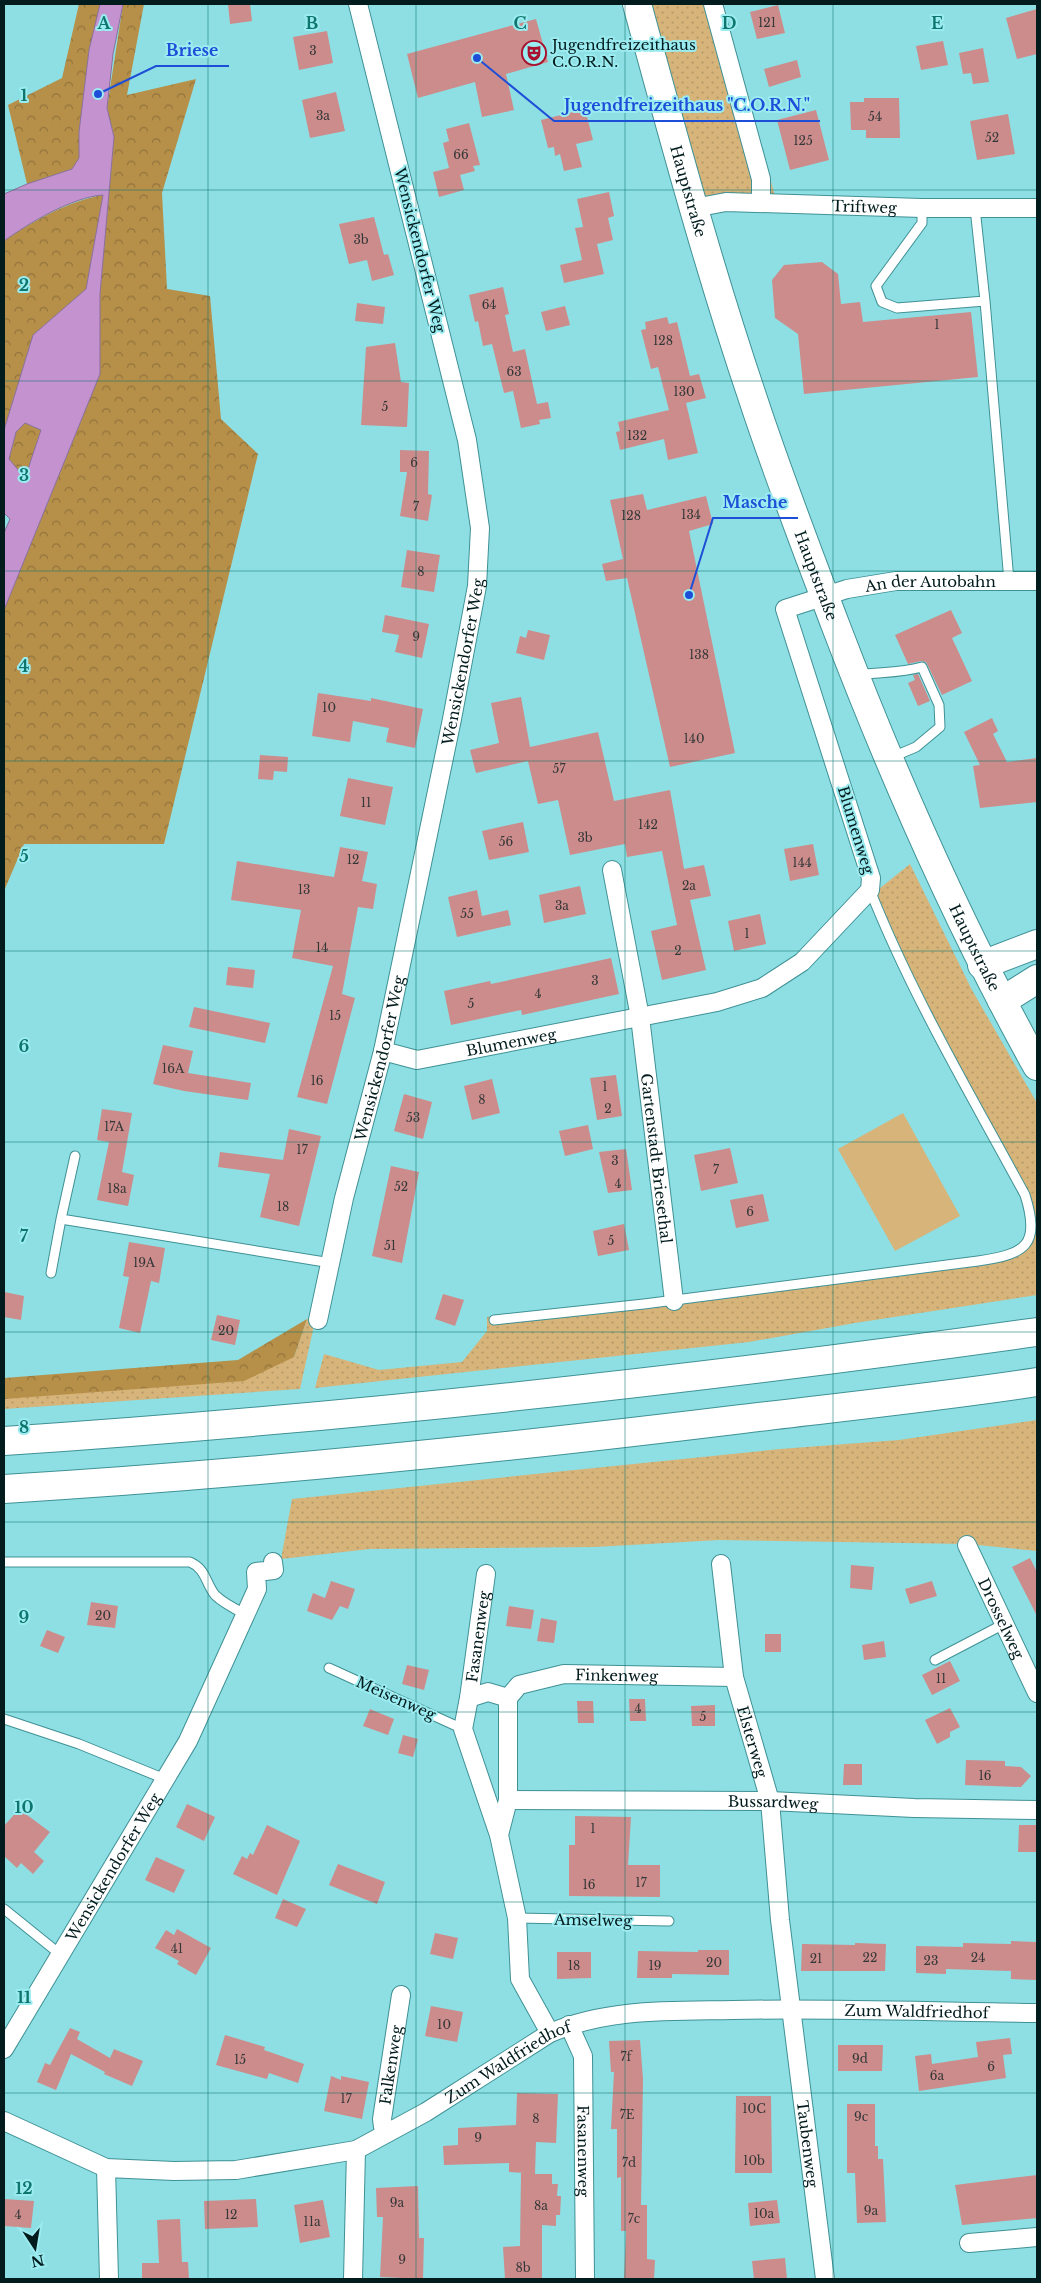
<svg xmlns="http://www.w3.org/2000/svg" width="1041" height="2283" font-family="'Libre Baskerville',serif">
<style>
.grass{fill:url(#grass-dots)}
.forest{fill:url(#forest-crowns)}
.park{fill:#d6b47a}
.water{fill:#c493cf;stroke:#8a6f9a;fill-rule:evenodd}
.building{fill:#cc8c8b}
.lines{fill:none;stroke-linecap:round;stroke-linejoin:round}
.service-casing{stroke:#3f9195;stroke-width:11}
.minor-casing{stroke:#3f9195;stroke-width:20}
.primary-casing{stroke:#3f9195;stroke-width:30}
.motorway-casing{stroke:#3f9195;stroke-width:30}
.service{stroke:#fff;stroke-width:9}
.minor{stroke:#fff;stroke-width:18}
.primary{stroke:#fff;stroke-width:28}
.motorway{stroke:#fff;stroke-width:28}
.grid{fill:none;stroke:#0f766e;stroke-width:1;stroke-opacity:0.55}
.labels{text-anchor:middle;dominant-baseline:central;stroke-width:4;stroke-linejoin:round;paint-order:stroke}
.number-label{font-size:12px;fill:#343738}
.poi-label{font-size:15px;fill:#021b1d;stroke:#9becf0;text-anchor:start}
.street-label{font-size:15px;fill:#021b1d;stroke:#9becf0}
.grid-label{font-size:16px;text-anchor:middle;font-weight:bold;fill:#0f766e;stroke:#9becf0;stroke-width:4;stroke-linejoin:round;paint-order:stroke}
.leader{fill:none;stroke:#1d4ed8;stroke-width:2}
.callout-dot{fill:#1d4ed8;stroke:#9becf0;stroke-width:2}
.callout-label{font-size:16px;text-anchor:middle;font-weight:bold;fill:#1d4ed8;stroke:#9becf0;stroke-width:4;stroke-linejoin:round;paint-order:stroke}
</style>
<defs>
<pattern id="grass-dots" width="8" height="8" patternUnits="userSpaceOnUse" patternTransform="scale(1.25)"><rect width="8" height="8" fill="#d6b47a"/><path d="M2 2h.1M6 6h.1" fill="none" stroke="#b69a69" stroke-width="1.8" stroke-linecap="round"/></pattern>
<pattern id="forest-crowns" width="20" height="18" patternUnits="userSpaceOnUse" patternTransform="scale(1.25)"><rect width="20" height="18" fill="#b68f49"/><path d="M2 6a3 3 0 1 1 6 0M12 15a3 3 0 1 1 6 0" fill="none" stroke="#92743c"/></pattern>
</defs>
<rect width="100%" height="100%" fill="#8edfe3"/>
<path class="grass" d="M649,4h74l56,207 -51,-2 -20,4z
M910,864l62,126 65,113v192l-182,28 -106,19 -434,46 9,-34 55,16 83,-8 25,-31v-14l155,-14 336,-46c38,-7 57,-11 45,-56l-123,-231 -31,-73z
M307,1319l8,2 -15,68 -296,20v-10l290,-42z
M1037,1420v131l-70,-7 -248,-4 -124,7 -225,2 -89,10 11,-60 488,-50 119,-9z"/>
<path class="forest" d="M79,4h21l-11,46 -10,82v26l-7,11 -45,15 -19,-79 54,-27z
M123,4h21l-17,91 69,-16 -34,114 5,96 43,7 11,123 37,35 -94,390h-140l-20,47v-281l96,-236v-80l14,-157 -7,-29z
M103,195l-17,94 -53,46 -29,95v-189c29,-20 64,-40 99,-46z
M25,423l16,7 -16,48 -16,-19 7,-27z
M307,1319l-13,38 -50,24 -240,18v-21l234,-18z"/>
<path class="park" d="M903,1113l57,103 -65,35 -57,-102z"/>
<path class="water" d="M100,4h23l-10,50 -6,54 7,29 -14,157v80l-96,236v-77l6,-14 -6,-6v-83l29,-95 53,-46 17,-94c-31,2 -74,28 -99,46v-47l23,-10 45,-15 7,-11v-26l10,-82zM25,423l16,7 -16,48 -16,-19 7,-27z"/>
<path class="building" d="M228,4h22l2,17 -22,3z
M778,5l7,28 -28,6 -7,-27z
M1037,9v45l-20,5 -11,-41z
M536,19l12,43 -42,12 8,36 -32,7 -7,-35 -57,16 -11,-44z
M327,31l6,32 -34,7 -6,-33z
M943,41l5,24 -27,5 -5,-24z
M983,48l6,34 -16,2 -2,-11 -8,1 -4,-21z
M797,60l4,17 -32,10 -5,-18z
M336,92l9,39 -35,7 -8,-38z
M864,98h35l1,40h-34v-8h-15l-1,-28h14z
M585,109l8,31 -17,4 6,23 -18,4 -4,-17 -5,2 -1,-9 -6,1 -7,-28z
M816,110l13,50 -39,10 -13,-50z
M1008,114l7,40 -38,6 -7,-39z
M469,123l11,42 -7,1 2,5 -15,4 4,15 -25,7 -6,-25 16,-4 -6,-25 6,-2 -3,-12z
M609,192l5,24 -6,2 5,22 -16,4 7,30 -40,9 -4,-18 22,-5 -7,-32 8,-1 -6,-28z
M374,217l10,38 4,-1 6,21 -22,6 -5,-21 -18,4 -10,-40z
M822,262l16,12 3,30 19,-2 3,20 108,-10 7,65 -174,17 -6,-60 -23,-16 -3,-38 12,-15z
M503,287l6,27 -4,1 8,37 12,-3 12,55 11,-2 3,16 -12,2 1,4 -19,4 -8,-37 -9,2 -12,-49 -9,2 -5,-25 -3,1 -6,-27z
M357,303l28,4 -2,17 -28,-3z
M565,306l5,19 -24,6 -5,-19z
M667,317l2,7 8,-2 13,54 9,-2 7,24 -20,5 12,50 -30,7 -4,-21 -44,11 -4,-18 4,-1 -2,-9 51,-12 -11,-43 -7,2 -10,-39 5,-1 -1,-7z
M395,343l6,39 8,1 -2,44 -46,-2 5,-78z
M400,450l29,1 -1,43 4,1 -4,26 -28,-5 7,-44h-7z
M643,494l4,16 59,-14 7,28 -24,7 46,222 -65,14 -43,-189 -21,3 -4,-17 21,-5 -13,-59z
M407,550l33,5 -6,37 -33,-5z
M951,610l11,23 -10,5 20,43 -30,14 -16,-33 -5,-1 -13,3 -13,-29z
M385,615l44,9 -7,34 -27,-6 4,-17 -17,-3z
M528,630l22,5 -6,25 -28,-7 4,-17 6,2z
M918,674l12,27 -12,5 -10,-23 7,-3 -2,-5z
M318,693l53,8v-3l52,11 -8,39 -29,-6 3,-14 -36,-7 -3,21 -38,-6z
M521,697l9,50 68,-15 16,69 56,-11 14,79 20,-4 7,31 -21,4 16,70 -44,10 -11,-49 26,-6 -15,-74 -35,6 -2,-13 -55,11 -12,-55 -20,4 -10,-43 -52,12 -6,-23 29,-7 -8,-40z
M992,718l6,13 -5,3 14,28 30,-4v44l-57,6 -7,-42 7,-1 -16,-33z
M260,755l28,2 -1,15 -13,-1 -1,9 -15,-1z
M348,778l45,9 -8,38 -45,-9z
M523,822l6,30 -40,8 -7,-29z
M813,844l6,31 -29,6 -6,-32z
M340,847l28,5 -6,29 15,3 -4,25 -15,-2 -16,87 13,4 -28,106 -30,-7 36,-131 -41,-8 9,-48 -70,-10 6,-39 97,16z
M580,886l6,28 -42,9 -5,-28z
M477,890l5,26 26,-6 3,15 -54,12 -9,-40z
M760,914l6,30 -32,7 -6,-30z
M611,958l8,36 -97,21 -1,-5 -70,15 -7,-34 46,-10 1,3z
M228,967l27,3 -2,18 -27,-3z
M194,1007l76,16 -5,20 -76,-16z
M163,1045l30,6 -5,22 63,10 -3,17 -64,-9 -31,-7z
M616,1075l6,41 -25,4 -7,-42z
M492,1079l8,34 -28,7 -8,-34z
M404,1094l28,8 -9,37 -29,-8z
M102,1109l30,4 -10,59 12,3 -6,31 -31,-6 12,-58 -12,-2z
M588,1125l5,24 -28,7 -6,-25z
M289,1129l32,7 -22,90 -39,-9 10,-43 -52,-7 2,-15 63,8z
M730,1148l8,35 -37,8 -7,-36z
M626,1149l6,41 -24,3 -9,-41z
M391,1166l28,6 -17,91 -30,-7z
M763,1194l6,27 -33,7 -6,-28z
M624,1224l5,26 -31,6 -5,-25z
M129,1242l36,6 -6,35 -8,-2 -11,52 -21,-5 10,-51 -6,-1z
M4,1292l20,4 -3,24 -17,-3z
M443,1294l21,6 -9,26 -20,-7z
M217,1315l23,5 -5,25 -24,-5z
M1030,1558l7,14v44l-25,-49z
M851,1565l23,2 -2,23 -22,-2z
M331,1581l24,8 -7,20 -8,-3 -8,14 -25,-9 6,-18 12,5z
M932,1581l5,15 -27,8 -5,-15z
M91,1602l27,4 -3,22 -28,-3z
M509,1606l25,4 -3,19 -25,-3z
M541,1618l16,3 -3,22 -17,-2z
M47,1630l18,7 -7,16 -18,-7z
M765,1634h16v18h-16z
M884,1641l2,16 -22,3 -2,-15z
M950,1661l10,20 -28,14 -10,-20z
M407,1665l22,5 -5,20 -22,-6z
M629,1699h16l1,22h-16z
M577,1701h16l1,22h-16z
M715,1705v21h-23l-1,-20z
M950,1708l10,19 -10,5v5l-13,7 -12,-24z
M370,1709l24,10 -6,16 -25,-9z
M403,1735l15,4 -5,18 -15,-4z
M966,1760l39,1v5l16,1 10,9 -10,11 -56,-2z
M844,1764h18v21h-19z
M187,1804l28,13 -11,24 -28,-14z
M19,1809l31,23 -16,20 10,9 -11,13 -12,-11 -4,5 -13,-12v-30z
M575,1816l56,1 -3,48h32v32l-91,-1v-51h6z
M267,1825l33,16 -23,54 -44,-21 9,-18 5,3 3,-6 3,2z
M1019,1825h18v27h-19z
M156,1857l29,13 -11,23 -29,-13z
M338,1864l47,18 -8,22 -48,-19z
M283,1899l23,10 -9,18 -22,-9z
M177,1929l34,19 -15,27 -19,-11 2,-3 -24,-13 11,-18 8,5z
M435,1933l23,5 -5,21 -23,-5z
M1011,1941l26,1v38l-26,-1v-8l-65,-2v5l-30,-1v-27l47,1v-4l48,1z
M855,1943l31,1 -1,27h-84l1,-27 53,1z
M698,1950h31v25l-57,-1v4h-35l1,-27 60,1z
M557,1952h34v26l-34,1z
M431,2006l32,6 -6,30 -32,-6z
M70,2028l10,4 -3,7 33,19 4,-9 29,12 -11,25 -28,-12 1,-2 -34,-18 -15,36 -19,-8 8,-19 5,2z
M225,2035l40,12 -1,3 40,14 -6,19 -29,-10 -2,6 -51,-14z
M1010,2038l2,16 -9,1 3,23 -87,13 -4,-35 16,-2 1,10 46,-7 -2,-15z
M640,2040l3,39 -2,126h6v54l8,1 -1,19h-30l2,-48h-5v-54l-4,1v-49h-6l3,-57h-3l-2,-31z
M838,2045h45l-1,26h-44z
M331,2076l10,4v-4l28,6 -7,37 -38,-8z
M517,2093l41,1 -2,49 -20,-1 -1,32h17v10h6l-1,12h4l-1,19h-4v11l-14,-1v54h-37l-2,-32 17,-1 1,-73h4l-16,-1v-9l-65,2 -1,-19 15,-1v-17l58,-3z
M736,2096h35l1,77h-37z
M847,2104h28v42h3v13h5l3,63 -29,1 -2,-50h-8z
M1037,2175v43l-75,7 -7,-40z
M418,2186l1,52h5l-1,41 -43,-2 3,-60h-6l-1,-29z
M4,2199l30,2 -3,27 -27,-2z
M256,2199l2,28 -53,2 -1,-28z
M323,2200l7,37 -30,6 -6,-38z
M777,2200l3,23 -30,3 -2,-23z
M180,2219l2,43h6l1,17h-47v-16h17l-2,-43z
M785,2258l2,21h-33l-2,-18z"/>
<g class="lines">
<defs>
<path id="service" d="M922,208v15l-46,63 6,16 15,6 88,-7 24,280
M975,208l10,93
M859,675c22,-3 42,-2 63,-8l17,38 1,22 -24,20 -26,11
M61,1219l14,-63
M51,1273l10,-54 270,44
M494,1320l150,-16 334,-43c47,-7 63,-15 47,-66 -54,-100 -113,-199 -155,-305
M4,1562h186c16,7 15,20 25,33 8,8 20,14 30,19
M935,1660l69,-36
M329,1668l134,61
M4,1719l75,25 86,35
M4,1909l57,46
M517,1918l152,3"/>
<g id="minor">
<path d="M713,4l48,175v24"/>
<path id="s1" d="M694,208l32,-6 196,6h115"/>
<path id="s2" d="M612,870l28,147 34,284"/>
<path id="s3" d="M383,1051l34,9 300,-58 45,-14 40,-26 68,-72 1,-12 -86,-269 62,-20 49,-8h141"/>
<path id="s4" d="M318,1320l26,-122 39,-147 69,-332 25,-133 3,-58 -13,-88 -109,-436"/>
<path id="s5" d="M967,1545l70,148"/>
<path id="s6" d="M721,1564l13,113 36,124 10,119 45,359"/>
<path id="s7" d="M469,1698l17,-124"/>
<path id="s8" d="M508,1698l11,-13 45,-11 170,3"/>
<path id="s9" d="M508,1800l262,1 144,7 123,2"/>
<path d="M499,1835l-36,-106 6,-31 19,-6 20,6v102l-9,35 18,83 3,61 30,54"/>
<path id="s10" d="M569,2025l14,31 2,223"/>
<path id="s11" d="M4,2049l184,-308 69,-152 -1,-17 18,-2 -1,-8"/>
<path id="s12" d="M4,2121l102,47 68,3 62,-1 120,-20 70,-38 124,-79c58,-25 122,-22 183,-23 102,-2 203,2 304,3"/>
<path id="s13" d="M387,2133l-4,-6 -1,-8 19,-124"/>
<path d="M106,2168l3,111"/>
<path d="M969,2243l68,-6"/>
<path d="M353,2279l3,-129"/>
</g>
<g id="primary">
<path id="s14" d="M637,4c36,132 72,265 116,395 25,76 54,151 82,225 58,152 123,300 202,442"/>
</g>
<path id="motorway" d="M982,965l55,-21
M1002,1001l35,-22
M4,1441c346,-23 690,-61 1033,-109
M4,1489c246,-15 493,-40 738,-70 98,-12 197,-22 295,-37"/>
</defs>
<use href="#service" class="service-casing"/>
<use href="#minor" class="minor-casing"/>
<use href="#primary" class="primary-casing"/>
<use href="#motorway" class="motorway-casing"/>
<use href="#service" class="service"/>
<use href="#minor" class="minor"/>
<use href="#primary" class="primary"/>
<use href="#motorway" class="motorway"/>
</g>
<path class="grid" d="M208,4v2275M416,4v2275M625,4v2275M833,4v2275M4,190h1033M4,381h1033M4,571h1033M4,761h1033M4,951h1033M4,1142h1033M4,1332h1033M4,1522h1033M4,1712h1033M4,1902h1033M4,2093h1033"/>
<defs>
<symbol id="theatre-ring" viewBox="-11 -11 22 22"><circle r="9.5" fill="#9becf0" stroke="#a8102d" stroke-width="1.5"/><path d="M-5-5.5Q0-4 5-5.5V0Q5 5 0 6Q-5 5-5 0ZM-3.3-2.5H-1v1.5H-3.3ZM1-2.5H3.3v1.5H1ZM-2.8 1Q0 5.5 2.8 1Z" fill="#a8102d"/></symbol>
</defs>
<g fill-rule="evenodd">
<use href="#theatre-ring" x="520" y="39" width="28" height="28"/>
</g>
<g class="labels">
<g class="number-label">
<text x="767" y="22">121</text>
<text x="313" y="50">3</text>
<text x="323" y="115">3a</text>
<text x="875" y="116">54</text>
<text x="992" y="137">52</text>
<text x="803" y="140">125</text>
<text x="461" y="154">66</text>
<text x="361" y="239">3b</text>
<text x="489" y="304">64</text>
<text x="937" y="324">1</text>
<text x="663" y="340">128</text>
<text x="514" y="371">63</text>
<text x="684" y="391">130</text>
<text x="385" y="406">5</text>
<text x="637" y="435">132</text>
<text x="414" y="462">6</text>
<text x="416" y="506">7</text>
<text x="691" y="514">134</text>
<text x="631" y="515">128</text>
<text x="421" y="571">8</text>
<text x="416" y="636">9</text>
<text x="699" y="654">138</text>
<text x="329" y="707">10</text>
<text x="694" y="738">140</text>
<text x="559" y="768">57</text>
<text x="366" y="802">11</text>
<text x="648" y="824">142</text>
<text x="585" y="837">3b</text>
<text x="506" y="841">56</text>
<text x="353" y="859">12</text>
<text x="802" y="862">144</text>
<text x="689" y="885">2a</text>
<text x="304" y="889">13</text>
<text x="562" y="905">3a</text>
<text x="467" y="913">55</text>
<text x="747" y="933">1</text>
<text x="322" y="947">14</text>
<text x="678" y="950">2</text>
<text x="595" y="980">3</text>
<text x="538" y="993">4</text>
<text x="471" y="1003">5</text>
<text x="335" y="1015">15</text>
<text x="173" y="1068">16A</text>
<text x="317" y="1080">16</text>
<text x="605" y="1086">1</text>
<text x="482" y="1099">8</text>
<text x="608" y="1108">2</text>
<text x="413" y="1117">53</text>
<text x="114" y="1126">17A</text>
<text x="302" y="1149">17</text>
<text x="615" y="1160">3</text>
<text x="716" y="1169">7</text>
<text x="618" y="1183">4</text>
<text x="401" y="1186">52</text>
<text x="117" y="1188">18a</text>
<text x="283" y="1206">18</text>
<text x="750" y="1211">6</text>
<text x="611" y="1240">5</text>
<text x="390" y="1245">51</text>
<text x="144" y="1262">19A</text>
<text x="226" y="1330">20</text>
<text x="103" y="1615">20</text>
<text x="941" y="1678">11</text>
<text x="638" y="1708">4</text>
<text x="703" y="1716">5</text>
<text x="985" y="1775">16</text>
<text x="593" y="1828">1</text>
<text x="641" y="1882">17</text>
<text x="589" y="1884">16</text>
<text x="177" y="1948">41</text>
<text x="870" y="1957">22</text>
<text x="978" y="1957">24</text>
<text x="816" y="1958">21</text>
<text x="931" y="1960">23</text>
<text x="714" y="1962">20</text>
<text x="574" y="1965">18</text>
<text x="655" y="1965">19</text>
<text x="444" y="2024">10</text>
<text x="626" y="2056">7f</text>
<text x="860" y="2058">9d</text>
<text x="240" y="2059">15</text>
<text x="991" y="2066">6</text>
<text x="937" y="2075">6a</text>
<text x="346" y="2098">17</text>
<text x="754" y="2108">10C</text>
<text x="627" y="2114">7E</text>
<text x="861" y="2116">9c</text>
<text x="536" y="2118">8</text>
<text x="478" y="2137">9</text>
<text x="754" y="2160">10b</text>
<text x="629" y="2162">7d</text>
<text x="397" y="2202">9a</text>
<text x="541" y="2205">8a</text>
<text x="871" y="2210">9a</text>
<text x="764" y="2213">10a</text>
<text x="18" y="2214">4</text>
<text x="231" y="2214">12</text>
<text x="634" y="2218">7c</text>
<text x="312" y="2221">11a</text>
<text x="402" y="2259">9</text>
<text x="523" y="2267">8b</text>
</g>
<g class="poi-label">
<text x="552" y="44">Jugendfreizeithaus<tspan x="552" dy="17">C.O.R.N.</tspan></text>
</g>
<g class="street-label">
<text stroke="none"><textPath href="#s14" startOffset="194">Hauptstraße</textPath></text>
<text stroke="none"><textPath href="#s1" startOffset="171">Triftweg</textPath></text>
<text transform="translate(420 250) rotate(76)">Wensickendorfer Weg</text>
<text stroke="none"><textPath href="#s14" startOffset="599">Hauptstraße</textPath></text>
<text stroke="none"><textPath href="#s3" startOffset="978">An der Autobahn</textPath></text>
<text stroke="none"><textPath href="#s4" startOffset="674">Wensickendorfer Weg</textPath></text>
<text transform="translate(856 830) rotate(73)">Blumenweg</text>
<text stroke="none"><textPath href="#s14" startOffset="1004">Hauptstraße</textPath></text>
<text stroke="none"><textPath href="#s3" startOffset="131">Blumenweg</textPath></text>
<text stroke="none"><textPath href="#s4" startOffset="269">Wensickendorfer Weg</textPath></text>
<text stroke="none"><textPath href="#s2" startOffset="292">Gartenstadt Briesethal</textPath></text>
<text stroke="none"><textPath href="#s5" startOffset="81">Drosselweg</textPath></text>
<text stroke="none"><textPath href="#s7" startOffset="62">Fasanenweg</textPath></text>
<text stroke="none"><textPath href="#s8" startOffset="116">Finkenweg</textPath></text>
<text transform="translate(396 1698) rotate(24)">Meisenweg</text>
<text stroke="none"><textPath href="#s6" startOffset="181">Elsterweg</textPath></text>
<text stroke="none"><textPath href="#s9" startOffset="265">Bussardweg</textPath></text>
<text stroke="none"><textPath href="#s11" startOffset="212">Wensickendorfer Weg</textPath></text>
<text transform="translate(593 1920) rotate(1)">Amselweg</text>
<text stroke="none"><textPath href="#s12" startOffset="960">Zum Waldfriedhof</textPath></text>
<text stroke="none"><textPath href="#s12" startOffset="540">Zum Waldfriedhof</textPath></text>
<text stroke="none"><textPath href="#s13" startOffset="70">Falkenweg</textPath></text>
<text stroke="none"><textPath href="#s6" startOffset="588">Taubenweg</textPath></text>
<text stroke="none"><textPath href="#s10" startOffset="129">Fasanenweg</textPath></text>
</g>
</g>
<g class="grid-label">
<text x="104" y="29">A</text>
<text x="312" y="29">B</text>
<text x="520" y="29">C</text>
<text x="729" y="29">D</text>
<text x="937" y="29">E</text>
<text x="24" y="101">1</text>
<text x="24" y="291">2</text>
<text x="24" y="481">3</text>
<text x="24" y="672">4</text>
<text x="24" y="862">5</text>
<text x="24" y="1052">6</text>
<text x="24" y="1242">7</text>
<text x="24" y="1433">8</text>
<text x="24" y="1623">9</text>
<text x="24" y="1813">10</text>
<text x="24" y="2003">11</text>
<text x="24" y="2194">12</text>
</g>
<path class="leader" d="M98 94L156 66H229M477 58L554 121H820M689 595L713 518H798"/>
<g class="callout-dot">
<circle cx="98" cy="94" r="5"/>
<circle cx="477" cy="58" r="5"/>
<circle cx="689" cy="595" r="5"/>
</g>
<g class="callout-label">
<text x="192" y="56">Briese</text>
<text x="687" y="111">Jugendfreizeithaus "C.O.R.N."</text>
<text x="755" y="508">Masche</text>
</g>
<rect width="1041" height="2283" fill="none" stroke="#021b1d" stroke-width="10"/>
<g transform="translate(35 2248) rotate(168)" stroke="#9becf0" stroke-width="4" paint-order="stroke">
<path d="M0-4L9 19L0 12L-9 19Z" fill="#021b1d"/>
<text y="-8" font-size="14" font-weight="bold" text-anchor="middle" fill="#021b1d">N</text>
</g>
</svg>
